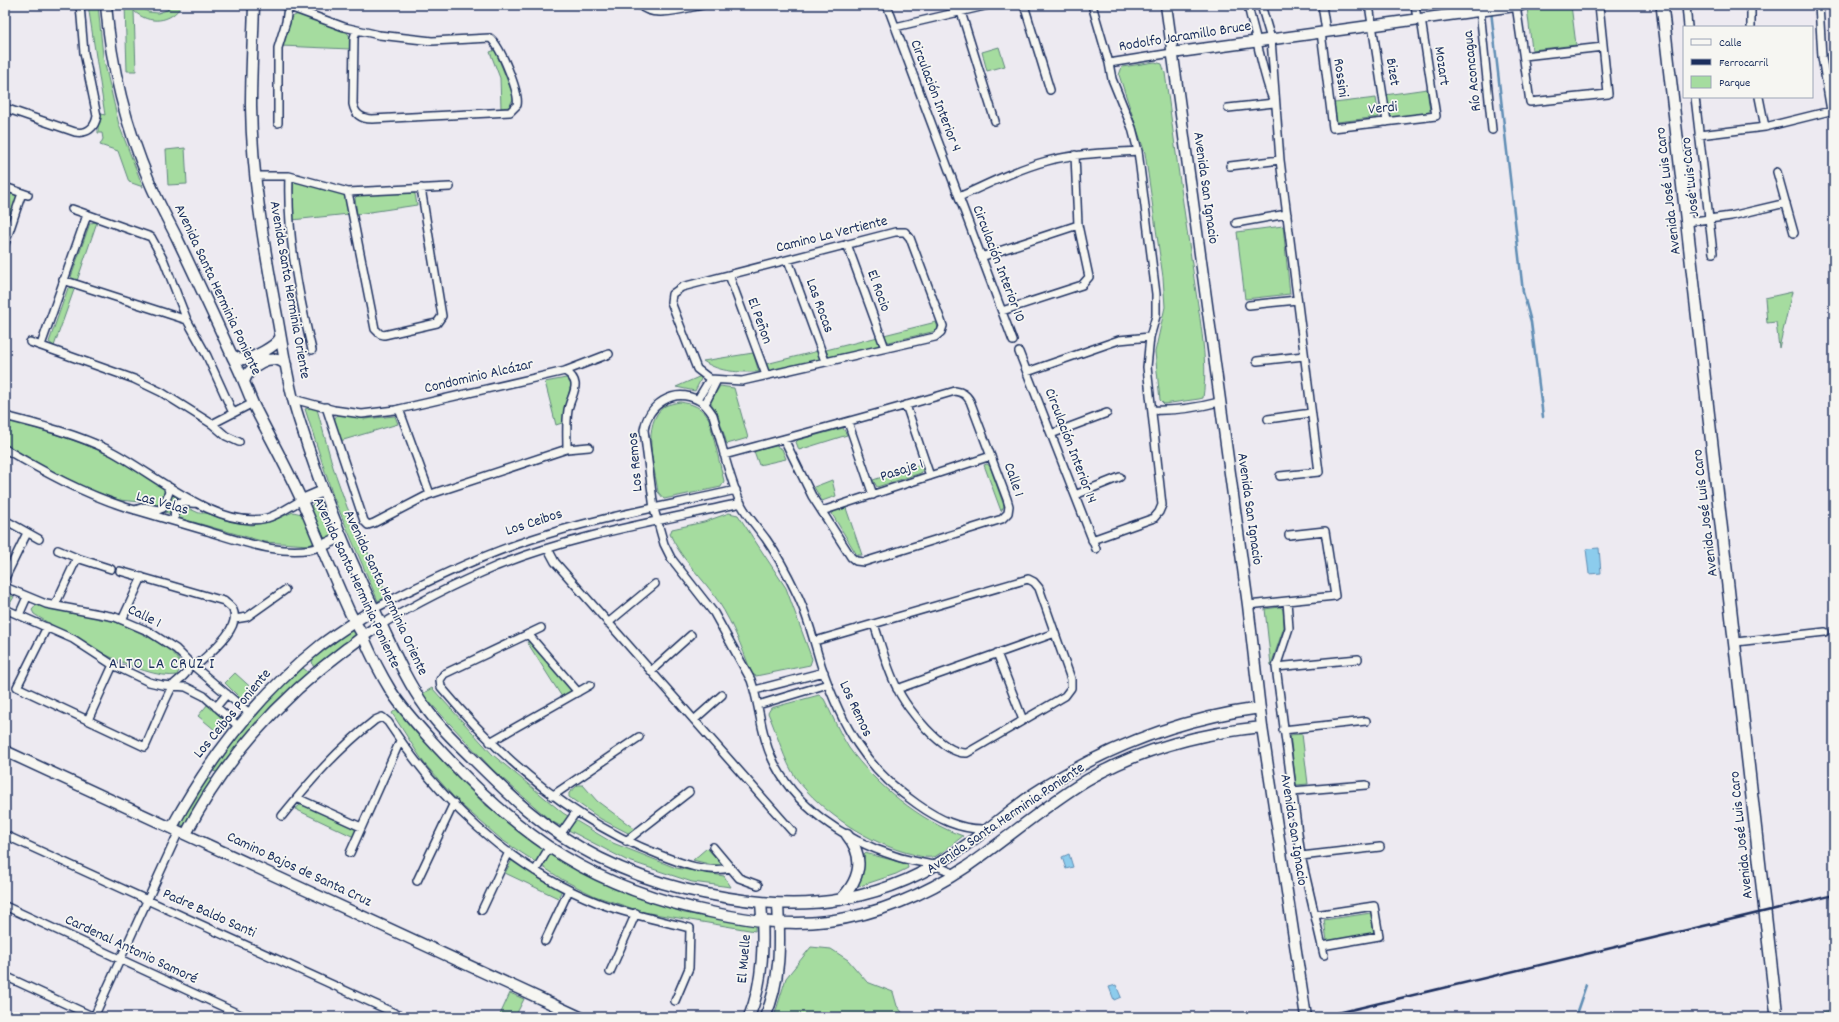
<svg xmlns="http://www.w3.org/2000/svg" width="1839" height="1022" font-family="Dekko,sans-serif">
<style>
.green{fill:#a5dc9f;stroke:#60867e}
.water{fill:#8ccced;stroke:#5f8db4}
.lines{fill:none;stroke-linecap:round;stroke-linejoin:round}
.stream{stroke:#5f8db4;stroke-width:2.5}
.street-casing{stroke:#1b2f5e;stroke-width:10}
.secondary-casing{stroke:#1b2f5e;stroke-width:13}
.primary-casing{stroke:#1b2f5e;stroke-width:14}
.street{stroke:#f6f6f2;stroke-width:7}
.secondary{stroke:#f6f6f2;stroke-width:10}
.primary{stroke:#f6f6f2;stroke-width:11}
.rail{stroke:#1b2f5e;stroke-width:2.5}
.labels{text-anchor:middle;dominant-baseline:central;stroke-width:3.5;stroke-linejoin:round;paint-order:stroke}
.street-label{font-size:15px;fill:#1b2f5e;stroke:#f6f6f2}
.neighbourhood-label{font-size:16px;letter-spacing:1px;fill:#1b2f5e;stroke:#f6f6f2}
</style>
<rect width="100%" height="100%" fill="#edeaf1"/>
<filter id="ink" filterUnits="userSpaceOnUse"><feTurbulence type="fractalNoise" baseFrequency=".025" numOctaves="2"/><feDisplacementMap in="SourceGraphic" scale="8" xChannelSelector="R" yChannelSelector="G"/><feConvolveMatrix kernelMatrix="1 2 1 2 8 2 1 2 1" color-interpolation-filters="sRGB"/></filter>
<g filter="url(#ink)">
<path class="green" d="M88,5h10l5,51 16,69 24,62 -14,-5 -11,-31 -18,-6 3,-6 -1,-6h-4v-20l7,2z
M125,5h13l10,7 10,1 9,-3 6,-5h9c-11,18 -33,20 -48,6l2,60h-9z
M1549,5h22l5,40 -44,5 -5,-43z
M298,14h6l42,17 5,7 -1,11 -69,-3 9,-28z
M999,47l6,19 -18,5 -5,-19z
M495,50l19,47 -5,10 -8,1 -1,-30 -10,-26z
M1155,62l7,2 3,9c9,66 18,132 28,198 5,40 16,87 10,127l-4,1 -35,5 -4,-4 -5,-48 10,-45 -2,-30 -18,-124 -26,-78 3,-8z
M1427,89l3,22 -4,2 -38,5 -3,-23z
M1376,98l3,19 -42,5 -3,-19z
M185,148l2,36 -19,1 -2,-35z
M299,181l19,7 28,7 3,19 -57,6 1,-37z
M11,192l5,2 1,4 -12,36v-24z
M411,192l4,2 2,11 -60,9 -2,-16 4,-4z
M97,222l-20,59 -6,-4 19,-54z
M1283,226l7,68 -45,5 -8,-67z
M75,287l-21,59 -5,-4 19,-54z
M1792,292l-13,56 -3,-26 -9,1 -2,-25z
M936,322l2,6 -2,3 -47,11 -3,-2 -2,-5z
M878,337l2,6 -2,3 -47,11 -3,-2 -2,-5z
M818,351l2,6 -2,3 -48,11 -3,-2 -1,-5z
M753,353l6,19c-21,0 -38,1 -56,-11z
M701,376v3l-6,12 -19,-4z
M566,378l5,6 -9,39 -6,2 -11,-43z
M720,386l14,2 14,50 -21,6 -10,-32 -7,-10z
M680,402c13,2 22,5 29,17l15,62 -3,6 -57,12 -6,-7c-3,-24 -18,-69 7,-86 4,-2 10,-3 15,-4z
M313,407l4,2 16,58 14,40 41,89 -10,5 -45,-105 -28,-87z
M338,413l27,6 30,-3 3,8 -58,17 -6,-21z
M5,420c56,15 115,32 160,70l-5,16 -19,-4 -22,-2 -31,-11 -32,-16 -51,-29z
M843,428l4,7 -48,15 -3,-8 2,-2z
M776,446l6,3 4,10 -27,6 -5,-14z
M922,464l1,6 -2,3 -44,14 -4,-7z
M987,464l3,2 14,40 -3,5 -17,-46z
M832,480l4,16 -14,5 -8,-14z
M171,494l7,5 -4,3 -2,12 -8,-2 2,-2z
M315,502l7,1 12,30 -2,3 -6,3 -3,-2 -12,-27v-4z
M181,505l18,8h9l17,7 26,5 19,-3 23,-10 9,2 12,27 -1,3 -4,1 -44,-3 -86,-24 -1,-1v-10z
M846,508l16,47h-5l-25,-41 3,-3z
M729,513l9,2 48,73 26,71 -2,6 -54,11 -4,-2c-11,-29 -22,-58 -41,-83 -15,-20 -31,-34 -41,-57l2,-5 32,-7z
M5,593l9,4 -5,8 -4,-1z
M38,603c22,10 46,10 68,16 16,4 68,28 73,42 3,6 0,9 -2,14 -34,6 -113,-42 -143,-61l-2,-4z
M1280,607l3,2 1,18 -13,38 -6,-56z
M353,629l6,6 -42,33 -4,-2 -1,-6z
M527,642h4l41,47 -2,5 -8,3z
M303,668l5,4v3l-88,98 -7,-2v-3l35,-48 32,-33z
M235,673l22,20 -8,8h-6l-18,-18z
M432,688l61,67 70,58 50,30 63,25 48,8 7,11 -39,-5 -66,-22 -75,-39 -58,-51 -71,-76z
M819,695l5,4c8,15 15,34 25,49 25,35 72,74 114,88 -8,6 -18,15 -27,20 -8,3 -17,0 -24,-2 -42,-10 -90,-41 -116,-76 -12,-17 -19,-45 -28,-65l3,-5z
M208,704l19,16 1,6 -7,9 -23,-19z
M397,709l86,94 60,45 57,34 84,31 71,11v7l-112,-19 -48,-16 -32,-16 -61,-40 -44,-38 -34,-39 -32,-50z
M1302,734l6,50 -12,1 -6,-50z
M207,777l6,3 -28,47 -6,-4z
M578,785h5l14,16 39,29 -6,4 -29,-15 -32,-22v-4z
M300,805l5,1 50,23 2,3 -3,5 -59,-28z
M707,848l16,18 -3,1 -27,-7z
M865,853l42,11 1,4 -12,6 -36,12 -2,-3z
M512,860l50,30 -4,8 -53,-25z
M1371,913l3,22 -47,6 -3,-21z
M811,947l20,2 17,11 19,22 26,10 4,14 9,11h-132l12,-39z
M510,993l14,6 -9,18h-16z
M1830,1011l2,6h-27z"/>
<path class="water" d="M1599,548l2,25 -12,1 -3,-25z
M1069,854l4,13 -7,2 -4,-12z
M1116,985l5,12 -7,3 -5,-13z"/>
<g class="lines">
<path class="stream" d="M1491,11l32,281 8,30 12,95
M1575,1017l11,-32"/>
<defs>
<path id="street" d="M284,5l60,22 35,8 53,6 58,-3c10,7 30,55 27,67l-7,7 -138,7c-10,0 -17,-4 -19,-15l1,-66 2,-7
M640,5c12,14 46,3 62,0
M887,5l126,336
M1024,5l26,85
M1092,5l17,58 3,16 20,49 6,23 18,143v22l-6,21 -3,30 15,138 -3,7 -5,6 -62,22
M1248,5c3,16 8,30 11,46 4,16 7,31 13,46
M1261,5l10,34 9,121 39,312 -39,4
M1322,5l4,26
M1369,5l18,117
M1415,5l2,14
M1516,5l14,97 78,-8 -9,-89
M1686,5l2,22
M1751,5v22
M1819,5l3,52 9,54
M1480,10l12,120
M961,12l34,109
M895,27l94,-22
M1321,32l12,96 103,-12 -15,-97
M1524,56l79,-9
M1109,63l63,-10
M1695,97l18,156
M1759,97l6,30
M5,108l70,24c12,2 20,-4 22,-16l-13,-63 -4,-48
M1228,108l46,-5
M278,123v-75l8,-26 2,-15
M1699,135l66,-8 69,-17
M1230,166l50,-6
M1777,172l17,61
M255,176h34l59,16 102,-5
M289,176c-2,60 9,116 23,174
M5,187l23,8
M348,192l27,137 5,5 4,1 53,-12 5,-7 -21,-128
M959,197c29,-13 58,-28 88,-36 30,-8 61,-8 91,-10
M72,209l79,28 13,24 23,59 20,36 26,57
M1687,222l44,-6 55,-13
M1236,223l51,-9
M895,232h10l5,6 33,88 -2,6 -6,5 -193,44 -32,-2 -13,-10 -26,-67 1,-8 10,-7z
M5,244l17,-51
M847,244l38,104
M981,257l97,-32
M788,260l37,101
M729,275l37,100
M63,280l124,40
M1249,305l48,-5
M1002,311l80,-26 7,-8 -11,-52 -3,-70
M30,342l104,37 27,13 51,32 41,-21
M41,345l46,-130
M1019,352l77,197
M1257,361l47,-5
M565,371c19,12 6,23 3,39 -2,13 -1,27 -1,39
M1027,372l92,-32 31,-3
M293,399l41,11 28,4 33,-4 170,-39 44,-17
M698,399l12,-20
M705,404l12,-24
M906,405l24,71
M326,407l38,114 4,4 6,-2 54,-28 139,-46 22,-2
M399,409l31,85
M1152,410c24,1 44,-2 67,-8
M5,416c35,9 71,18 104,34 42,21 108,81 158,68 12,-3 23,-12 35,-18
M1268,419l43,-6
M848,422l25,73
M212,424l14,12 13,6
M1051,434l56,-21
M5,449c39,23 77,44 120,58 27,8 55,16 82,24 33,10 81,28 115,15
M724,455c78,-21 154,-41 231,-64 7,1 11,3 15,10l37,98 2,7 -1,7 -6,6 -138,43 -8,-1 -5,-4 -39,-61 -28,-57
M1075,495l45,-18
M135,510l9,-3 14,3 5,-2 6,-16 -2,-7
M822,511l169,-55
M5,520l34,19
M175,521c-1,-6 -2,-20 8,-19 5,0 8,2 13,1
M548,549l7,13 237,269
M58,550l19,8 34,11
M120,571l104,30c3,3 8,6 9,9 9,19 -26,45 -38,57
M5,578l22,-45
M5,587l41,17 69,13 33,14 28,18 14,14 59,50
M1287,601l2,27 -13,39 25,189 23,99
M55,605l22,-47
M1248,605l87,-9 -10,-65 -36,4
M5,609l68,30 40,26 36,17 13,3 24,2 18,9 34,30
M374,609c51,-27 103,-52 158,-70 66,-22 136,-33 204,-49
M19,615l8,-18
M235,619l12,-2 38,-27
M122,620l20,-43
M608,623l47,-39
M381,625c37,-23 76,-42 116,-59 78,-31 162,-45 244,-63
M47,627l-30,60 128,60c9,-20 17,-41 27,-60 6,-10 14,-7 18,-24
M541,628l-97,46 -4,6 1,7c60,72 131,134 219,168 23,9 46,18 71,13
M528,634l50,58
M815,641l213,-62 6,3 5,6 32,91v9l-6,8 -98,57c-24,2 -61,-45 -70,-65 -10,-20 -16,-43 -23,-64
M1736,642l89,-10
M997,653l26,67
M1276,667l82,-8
M651,671l40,-36
M897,689l158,-56
M755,690l69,-18
M758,705l70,-21
M216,707l11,-13
M88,720l25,-55
M694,720l28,-25
M1283,730l83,-9
M490,742l100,-57
M1292,791l74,-6
M552,796l87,-59
M297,798l64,29
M282,816c30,-37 55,-66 93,-96l7,-3 6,5c50,77 122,146 208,180 30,12 63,18 94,26l-1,40 -14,33
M5,835l398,182
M560,835l16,-23
M626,841l63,-49
M713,847l26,31 19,7
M350,853l50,-112
M1301,856l79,-9
M535,871l14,-23
M955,874c-6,-3 -13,-6 -19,-8 -13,-4 -28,-5 -41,-10 -50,-16 -103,-50 -124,-100 -11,-24 -11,-51 -20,-76l-37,-67 -43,-55 -7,-14 -10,-35 -10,-79c4,-25 29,-43 54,-30 7,3 11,9 15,15 9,29 15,59 27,87 6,13 17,25 26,37 12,17 22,36 31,55 12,24 17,49 25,74 20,58 44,101 95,136 21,15 43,26 69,25
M417,881l37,-78
M5,906l240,111
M482,910l27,-58
M1315,915l59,-9 5,30 -57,10
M545,941l24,-51
M610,972l26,-59
M5,976l89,41
M94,1017l85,-186"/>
<path id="secondary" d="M106,5c5,61 20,122 44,178 8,19 18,37 27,55 19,40 38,80 56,120 8,15 14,32 21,48 17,34 36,67 51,102 15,35 29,70 45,105 4,8 9,15 13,23 8,19 17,37 28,55 14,22 33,41 50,60 82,89 154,138 274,162 38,8 74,13 113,8 49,-6 98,-27 138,-54 41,-28 78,-61 121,-87 53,-31 115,-47 175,-53
M254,5c-1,34 -3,67 -3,101 1,71 13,141 26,210 5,27 9,56 16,83 4,16 10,32 15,48 19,57 41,111 67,164 16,33 29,67 51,97 13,19 30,34 46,50 18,18 36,36 55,52 45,38 100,65 157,79 52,12 107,20 159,10 45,-8 87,-27 123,-54 23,-16 44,-35 67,-51 70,-46 145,-75 227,-86
M1166,5l82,600 14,122 44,290
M1172,53l350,-48
M232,355c3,2 8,5 12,4 10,-1 32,-13 36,-21
M244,382c4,-16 29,-31 42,-17
M302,500l21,-9
M322,546l19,-9
M5,751l575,266
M172,827c38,-70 86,-132 149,-182 17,-13 35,-24 53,-36
M186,834c37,-73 94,-136 160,-185 12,-8 22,-18 35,-24
M840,900c20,-20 26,-42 7,-65
M749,1017c15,-36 15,-77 12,-115
M765,1017c16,-36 15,-74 13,-113"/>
<path id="primary" d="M1662,5l115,1012"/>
</defs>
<use href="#street" class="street-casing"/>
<use href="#secondary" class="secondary-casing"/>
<use href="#primary" class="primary-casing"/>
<use href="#street" class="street"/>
<use href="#secondary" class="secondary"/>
<use href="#primary" class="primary"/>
<path class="rail" d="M1321,1017l513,-122"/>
</g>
</g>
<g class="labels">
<g class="street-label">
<text transform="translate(1185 37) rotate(-9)">Rodolfo Jaramillo Bruce</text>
<text transform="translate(1441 66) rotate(82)">Mozart</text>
<text transform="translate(1473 71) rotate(-96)">Río Aconcagua</text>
<text transform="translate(1392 72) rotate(81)">Bizet</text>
<text transform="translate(1340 78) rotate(82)">Rossini</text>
<text transform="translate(935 96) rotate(69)">Circulación Interior 4</text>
<text transform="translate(1383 109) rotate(-6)">Verdi</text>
<text transform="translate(1691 177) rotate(-96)">José Luis Caro</text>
<text transform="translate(1205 188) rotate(82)">Avenida San Ignacio</text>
<text transform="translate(1669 191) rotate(-97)">Avenida José Luis Caro</text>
<text transform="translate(832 235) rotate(-14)">Camino La Vertiente</text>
<text transform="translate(998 264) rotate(69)">Circulación Interior 10</text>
<text transform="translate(217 290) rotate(65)">Avenida Santa Herminia Poniente</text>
<text transform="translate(289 290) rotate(80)">Avenida Santa Herminia Oriente</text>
<text transform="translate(878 291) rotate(70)">El Rocio</text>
<text transform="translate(819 306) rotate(70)">Las Rocas</text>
<text transform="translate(759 321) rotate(70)">El Peñon</text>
<text transform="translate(479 377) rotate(-13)">Condominio Alcázar</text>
<text transform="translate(1070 446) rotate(69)">Circulación Interior 14</text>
<text transform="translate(636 462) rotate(-95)">Los Remos</text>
<text transform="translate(902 471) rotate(-18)">Pasaje 1</text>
<text transform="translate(1013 480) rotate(71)">Calle 1</text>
<text transform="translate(162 504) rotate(16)">Las Velas</text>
<text transform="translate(1249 509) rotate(82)">Avenida San Ignacio</text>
<text transform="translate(1706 513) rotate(-97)">Avenida José Luis Caro</text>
<text transform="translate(534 523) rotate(-18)">Los Ceibos</text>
<text transform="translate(356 583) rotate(65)">Avenida Santa Herminia Poniente</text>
<text transform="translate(385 593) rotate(65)">Avenida Santa Herminia Oriente</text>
<text transform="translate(144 617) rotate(26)">Calle 1</text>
<text transform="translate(855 709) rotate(65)">Los Remos</text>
<text transform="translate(233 714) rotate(-50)">Los Ceibos Poniente</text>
<text transform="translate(1006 819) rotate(-34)">Avenida Santa Herminia Poniente</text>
<text transform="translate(1293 830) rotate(81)">Avenida San Ignacio</text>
<text transform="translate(1742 835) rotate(-96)">Avenida José Luis Caro</text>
<text transform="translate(299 870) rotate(25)">Camino Bajos de Santa Cruz</text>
<text transform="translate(209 914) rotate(24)">Padre Baldo Santi</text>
<text transform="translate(131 950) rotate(25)">Cardenal Antonio Samoré</text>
<text transform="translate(745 959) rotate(-85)">El Muelle</text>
</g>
<g class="neighbourhood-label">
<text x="162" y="664">ALTO LA CRUZ I</text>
</g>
</g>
<rect width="1839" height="1022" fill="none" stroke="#f6f6f2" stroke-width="20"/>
<rect x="10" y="10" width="1819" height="1002" fill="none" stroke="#1b2f5e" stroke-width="1.5" filter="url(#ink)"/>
<rect x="1683" y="26" width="130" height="72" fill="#f6f6f2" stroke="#9ea6b7"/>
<rect x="1691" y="39" width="20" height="6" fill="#f6f6f2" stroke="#9ea6b7"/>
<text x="1719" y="46" font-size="12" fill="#1b2f5e">Calle</text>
<rect x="1691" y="59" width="20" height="6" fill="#1b2f5e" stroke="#9ea6b7"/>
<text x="1719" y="66" font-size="12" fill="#1b2f5e">Ferrocarril</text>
<rect x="1691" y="76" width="20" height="12" fill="#a5dc9f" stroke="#9ea6b7"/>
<text x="1719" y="86" font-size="12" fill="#1b2f5e">Parque</text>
</svg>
